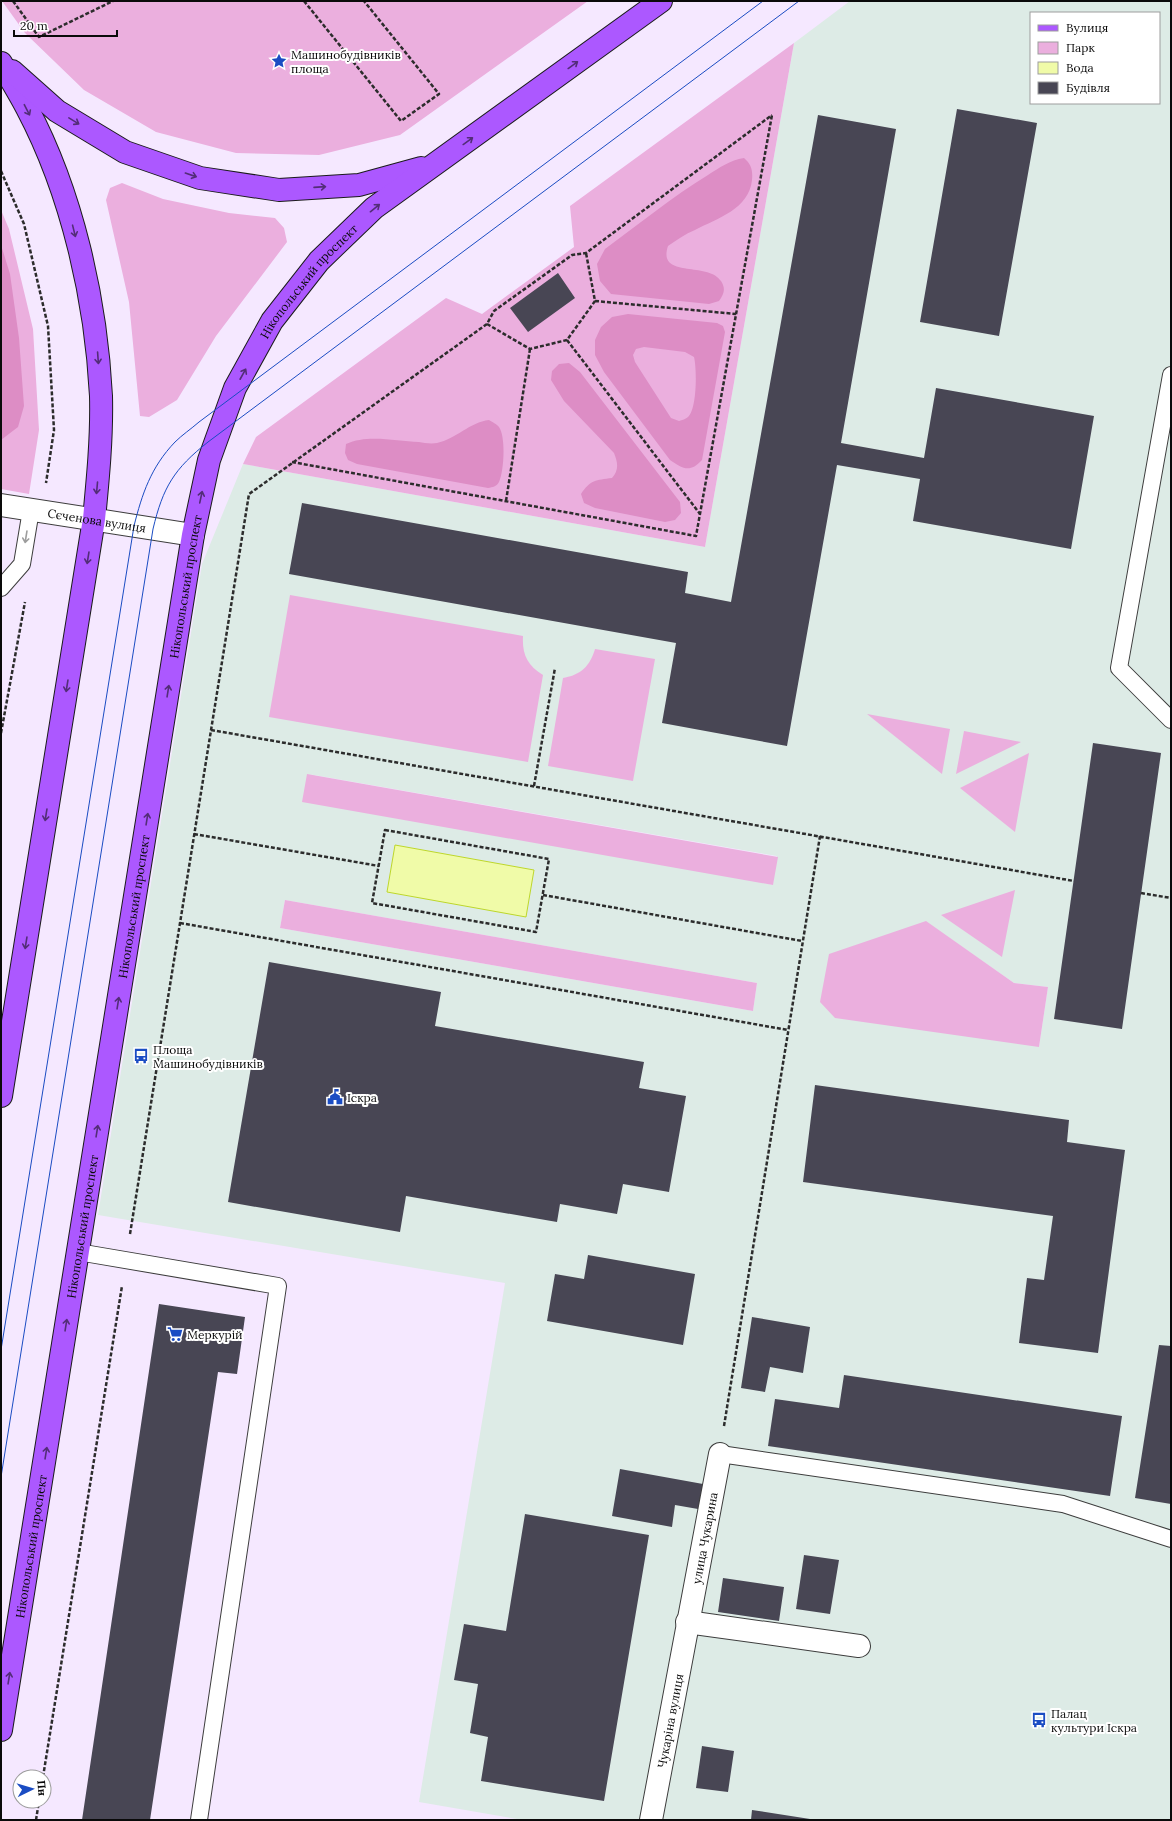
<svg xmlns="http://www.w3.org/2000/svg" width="1172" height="1821" font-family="Lora,serif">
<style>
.industrial{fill:#ddebe6;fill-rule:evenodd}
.green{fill:#ebafde}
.forest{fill:#dd8dc5;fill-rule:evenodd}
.water{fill:#f0fba8;stroke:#bdd72a}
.building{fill:#484654}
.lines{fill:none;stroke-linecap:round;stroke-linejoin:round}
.lane-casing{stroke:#3d3d3d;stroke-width:18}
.street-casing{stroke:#3d3d3d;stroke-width:24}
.primary-casing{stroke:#1b1b1b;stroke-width:24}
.path{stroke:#2c2c2c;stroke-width:2.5;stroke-dasharray:4 2;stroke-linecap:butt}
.lane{stroke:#fff;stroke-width:16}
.street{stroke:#fff;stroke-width:22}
.primary{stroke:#ac58ff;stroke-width:22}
.tram{stroke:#1a4cc3;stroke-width:1}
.oneway{stroke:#532d78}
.oneway2{stroke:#9d9d9d}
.labels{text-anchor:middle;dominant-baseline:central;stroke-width:4;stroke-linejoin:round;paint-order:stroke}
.poi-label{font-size:12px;fill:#0a0a0a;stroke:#fff;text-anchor:start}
.street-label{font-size:12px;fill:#0a0a0a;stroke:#fff}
</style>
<rect width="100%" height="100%" fill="#f5e8ff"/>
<path class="industrial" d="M850,1h321v1819h-648l-104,-18 86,-519 -407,-68 104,-651 41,-100 462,83 89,-504zM1031,13h128v90h-128zM522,648l4,11 7,9 -264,49zM595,649l38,132 -70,-103 11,-2 11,-7 7,-9zM308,774l469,82 -4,28v1zM395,845l139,25 -8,46 -139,-24zM285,900l472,83 -4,28 -473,-83zM925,921l89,62 34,4 -9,60z"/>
<path class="green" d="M2,1h586l-188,134 -81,20 -83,-2 -80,-21 -72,-42 -59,-57z
M794,43l-89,504 -462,-83 13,-27 190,-139 36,16 92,-67 -4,-41z
M122,183l41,16 66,14 46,5 9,10 3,14 -71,94 -39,64 -28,17 -9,-1 -11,-114 -23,-102 4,-12z
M1,210l8,19 24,100 6,101 -10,64 -28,-5z
M290,595l233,41c-1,18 4,29 20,39l-15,87 -259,-45z
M595,649l60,10 -22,122 -85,-15 15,-88c18,-3 27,-12 32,-29z
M867,714l83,15 -8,45z
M964,731l57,11 -65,32z
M1029,753l-14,79 -55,-44z
M307,774l471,83 -5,28 -471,-83z
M1015,890l-13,67 -61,-42z
M285,900l472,83 -4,28 -473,-83z
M926,921l88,62 34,4 -9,60 -204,-29 -15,-16 9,-48z"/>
<path class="forest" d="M744,158c7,6 9,12 8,22 -3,29 -34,38 -57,50 -10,4 -18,10 -27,16 -11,33 40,15 53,35 5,8 3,13 -2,20l-10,3 -98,-10 -11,-13 -3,-17 8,-15c34,-25 67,-52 103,-74 11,-7 22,-15 36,-17z
M1,245l9,29 9,64 5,68 -6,21 -17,13z
M628,314l89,9 6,3 2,6 -23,128c-12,13 -19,9 -32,0l-66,-88 -9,-17v-15l6,-13 11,-10zM644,347l41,5 9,5c3,12 3,52 -6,60 -2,2 -6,3 -9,4l-8,-3 -36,-56 -2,-7 3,-6z
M569,363l11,9 100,130 1,11 -6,7 -10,2 -70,-14 -11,-5 -3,-9c9,-14 15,-14 31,-16 7,-8 6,-15 2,-25l-50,-52 -13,-21 1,-9 7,-7z
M489,420c3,2 8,4 10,7 7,10 5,44 0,55 -3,5 -6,5 -11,6l-131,-24 -9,-4 -3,-7 1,-9c21,-10 50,-3 73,-2 5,1 12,2 18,1 19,-4 33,-21 52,-23z"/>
<path class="water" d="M395,845l139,25 -8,47 -139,-25z"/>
<path class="building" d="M957,109l80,14 -38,213 -79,-14z
M818,115l78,14 -55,314 83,15 12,-70 158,28 -23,133 -158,-28 7,-42 -83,-14 -50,281 -125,-23 14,-80 -387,-69 13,-71 386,69 -3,21 46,9z
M558,273l17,25 -47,34 -18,-24z
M1093,743l68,10 -39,276 -68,-10z
M269,962l172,30 -6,34 209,36 -5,26 47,8 -17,96 -46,-8 -6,30 -57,-10 -3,18 -151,-26 -6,36 -172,-30z
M815,1085l254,35 -2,22 58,8 -27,203 -79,-10 8,-65 17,2 9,-64 -250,-34z
M588,1255l107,19 -12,71 -136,-24 8,-47 29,5z
M159,1304l86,13 -8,57 -19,-2 -68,448h-68z
M752,1317l58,10 -7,46 -33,-6 -5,25 -24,-4z
M1159,1345l12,1v158l-36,-6z
M844,1375l278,41 -12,80 -342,-50 7,-47 64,9z
M620,1469l83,15 -5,25 -23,-4 -3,22 -60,-11z
M525,1514l124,21 -45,266 -123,-20 7,-44 -18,-4 8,-49 -24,-4 10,-56 42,7z
M804,1555l35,5 -9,54 -34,-5z
M723,1578l61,9 -5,34 -61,-9z
M702,1746l32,5 -6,41 -32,-4z
M752,1810l58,9 -1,1h-58z"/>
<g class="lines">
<defs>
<path id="lane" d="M1171,375l-52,293 52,52
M1,588l21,-24 9,-54
M78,1252l200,34 -79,534
M720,1454l343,50 108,35"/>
<g id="street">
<path id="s1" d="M1,505l192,30"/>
<path d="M687,1622l172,24"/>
<path id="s2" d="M651,1820l69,-366"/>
</g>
<g id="primary">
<path d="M1,63c9,15 18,30 26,45 45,85 69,191 74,288 1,41 -3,82 -7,123l-93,577"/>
<path d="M12,71l45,40 68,41 75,26 79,12 80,-5 62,-17"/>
<path id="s3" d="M1,1730l192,-1195 16,-75 26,-72 37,-67 47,-60 55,-53 287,-207"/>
</g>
</defs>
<use href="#lane" class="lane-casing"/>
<use href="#street" class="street-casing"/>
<use href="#primary" class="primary-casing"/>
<path class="path" d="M13,1l26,36 74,-36
M304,1l97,120 38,-27 -75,-93
M1,171l23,53 24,102 6,104 -8,53
M595,301l141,13
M487,324l43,25 37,-9 28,-39 -9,-48
M567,340l133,174
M292,462l404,74 76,-421
M506,501l24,-152
M211,730l863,151
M1,733l24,-131
M534,786l21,-118
M385,830l164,29 -13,73 -164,-29z
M194,834l185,32
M1141,893l30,5
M543,895l259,46
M180,923l608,107
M130,1234l119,-740 238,-170 7,-13 78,-56 14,-2 186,-138
M724,1426l96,-590
M43,1777l79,-491
M36,1820l3,-19"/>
<use href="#lane" class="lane"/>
<use href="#street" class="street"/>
<use href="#primary" class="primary"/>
<path class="tram" d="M1,1350l133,-824c8,-32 17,-59 41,-84 7,-7 16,-13 24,-20l564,-421
M1,1477l152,-948c10,-42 21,-60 55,-87l591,-441"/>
</g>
<defs><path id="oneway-shaft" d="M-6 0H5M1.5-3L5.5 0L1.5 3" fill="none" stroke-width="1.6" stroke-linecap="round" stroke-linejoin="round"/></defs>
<g class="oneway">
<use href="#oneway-shaft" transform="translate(573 65) rotate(-36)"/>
<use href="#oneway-shaft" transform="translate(27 110) rotate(63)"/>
<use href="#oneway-shaft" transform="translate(74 121) rotate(31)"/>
<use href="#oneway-shaft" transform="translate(468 141) rotate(-36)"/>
<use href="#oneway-shaft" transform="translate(191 175) rotate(19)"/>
<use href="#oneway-shaft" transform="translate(320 187) rotate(-4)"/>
<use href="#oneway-shaft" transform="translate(375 208) rotate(-39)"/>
<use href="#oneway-shaft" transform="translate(74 231) rotate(76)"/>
<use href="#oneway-shaft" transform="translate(98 358) rotate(86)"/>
<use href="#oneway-shaft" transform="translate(243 374) rotate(-61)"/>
<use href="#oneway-shaft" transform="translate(97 488) rotate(95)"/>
<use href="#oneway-shaft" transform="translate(201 497) rotate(-78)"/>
<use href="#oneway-shaft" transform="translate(88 558) rotate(99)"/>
<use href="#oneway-shaft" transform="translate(67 686) rotate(99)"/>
<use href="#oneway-shaft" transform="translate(168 691) rotate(-81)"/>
<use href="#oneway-shaft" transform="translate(46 815) rotate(99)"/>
<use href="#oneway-shaft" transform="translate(147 819) rotate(-81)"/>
<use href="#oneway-shaft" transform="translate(26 943) rotate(99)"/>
<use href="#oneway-shaft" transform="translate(118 1003) rotate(-81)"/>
<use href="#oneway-shaft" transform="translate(97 1131) rotate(-81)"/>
<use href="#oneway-shaft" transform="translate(66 1325) rotate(-81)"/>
<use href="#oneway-shaft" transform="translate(46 1453) rotate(-81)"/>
<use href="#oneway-shaft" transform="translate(9 1678) rotate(-81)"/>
</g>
<use class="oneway2" href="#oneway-shaft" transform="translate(26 537) rotate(99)"/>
<defs>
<symbol id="sight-bare" viewBox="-9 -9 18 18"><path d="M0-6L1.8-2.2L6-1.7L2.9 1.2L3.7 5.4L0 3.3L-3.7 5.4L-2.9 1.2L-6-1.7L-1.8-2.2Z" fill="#1a4cc3" stroke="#fff" stroke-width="2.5" paint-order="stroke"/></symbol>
<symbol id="bus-bare" viewBox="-9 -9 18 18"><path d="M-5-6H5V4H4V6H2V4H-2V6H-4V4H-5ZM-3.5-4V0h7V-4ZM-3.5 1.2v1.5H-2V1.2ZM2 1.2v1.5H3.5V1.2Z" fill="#1a4cc3" stroke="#fff" stroke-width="2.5" paint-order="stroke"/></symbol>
<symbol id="civic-bare" viewBox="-9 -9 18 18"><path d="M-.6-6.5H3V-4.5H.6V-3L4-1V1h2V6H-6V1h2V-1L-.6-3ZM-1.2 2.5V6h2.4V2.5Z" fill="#1a4cc3" stroke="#fff" stroke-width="2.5" paint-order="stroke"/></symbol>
<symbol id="supermarket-bare" viewBox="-9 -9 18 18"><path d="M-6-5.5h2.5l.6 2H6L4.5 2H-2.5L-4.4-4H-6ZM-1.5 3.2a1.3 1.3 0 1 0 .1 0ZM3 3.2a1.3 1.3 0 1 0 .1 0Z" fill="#1a4cc3" stroke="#fff" stroke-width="2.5" paint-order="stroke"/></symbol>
</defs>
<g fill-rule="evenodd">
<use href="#sight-bare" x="268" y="50" width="22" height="22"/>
<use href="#bus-bare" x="130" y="1045" width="22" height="22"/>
<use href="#civic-bare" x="324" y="1086" width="22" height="22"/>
<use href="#supermarket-bare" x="164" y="1323" width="22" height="22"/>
<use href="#bus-bare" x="1028" y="1709" width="22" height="22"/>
</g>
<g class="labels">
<g class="poi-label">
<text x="291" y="54">Машинобудівників<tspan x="291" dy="14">площа</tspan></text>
<text x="153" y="1049">Площа<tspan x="153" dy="14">Машинобудівників</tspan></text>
<text x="347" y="1097">Іскра</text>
<text x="187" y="1334">Меркурій</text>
<text x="1051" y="1713">Палац<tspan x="1051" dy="14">культури Іскра</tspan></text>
</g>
<g class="street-label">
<text stroke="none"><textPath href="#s3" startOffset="1494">Нікопольський проспект</textPath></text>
<text stroke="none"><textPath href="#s1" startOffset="97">Сєченова вулиця</textPath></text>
<text stroke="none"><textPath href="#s3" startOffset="1158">Нікопольський проспект</textPath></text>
<text stroke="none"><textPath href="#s3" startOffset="834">Нікопольський проспект</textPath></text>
<text stroke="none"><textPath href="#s3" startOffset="510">Нікопольський проспект</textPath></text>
<text stroke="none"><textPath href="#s2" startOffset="287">улица Чукарина</textPath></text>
<text stroke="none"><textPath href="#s3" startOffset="186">Нікопольський проспект</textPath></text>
<text stroke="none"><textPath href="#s2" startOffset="101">Чукаріна вулиця</textPath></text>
</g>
</g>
<rect width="1172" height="1821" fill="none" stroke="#0a0a0a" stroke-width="4"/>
<rect x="1030" y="12" width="130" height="92" fill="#ffffff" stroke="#9d9d9d"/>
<rect x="1038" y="25" width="20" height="6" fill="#ac58ff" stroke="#9d9d9d"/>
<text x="1066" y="32" font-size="12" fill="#0a0a0a">Вулиця</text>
<rect x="1038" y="42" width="20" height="12" fill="#ebafde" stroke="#9d9d9d"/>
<text x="1066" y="52" font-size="12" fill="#0a0a0a">Парк</text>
<rect x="1038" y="62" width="20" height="12" fill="#f0fba8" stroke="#9d9d9d"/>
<text x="1066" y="72" font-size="12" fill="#0a0a0a">Вода</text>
<rect x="1038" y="82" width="20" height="12" fill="#484654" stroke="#9d9d9d"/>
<text x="1066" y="92" font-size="12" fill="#0a0a0a">Будівля</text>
<g transform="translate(32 1789) rotate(85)"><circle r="19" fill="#ffffff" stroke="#9d9d9d"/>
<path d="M0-3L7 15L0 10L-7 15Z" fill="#1a4cc3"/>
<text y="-6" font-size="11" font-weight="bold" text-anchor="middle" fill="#0a0a0a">Пн</text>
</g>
<path d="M14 30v6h103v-6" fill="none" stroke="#0a0a0a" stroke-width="2"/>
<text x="20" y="30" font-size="12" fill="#0a0a0a" stroke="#ffffff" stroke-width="3" paint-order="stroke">20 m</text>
</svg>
